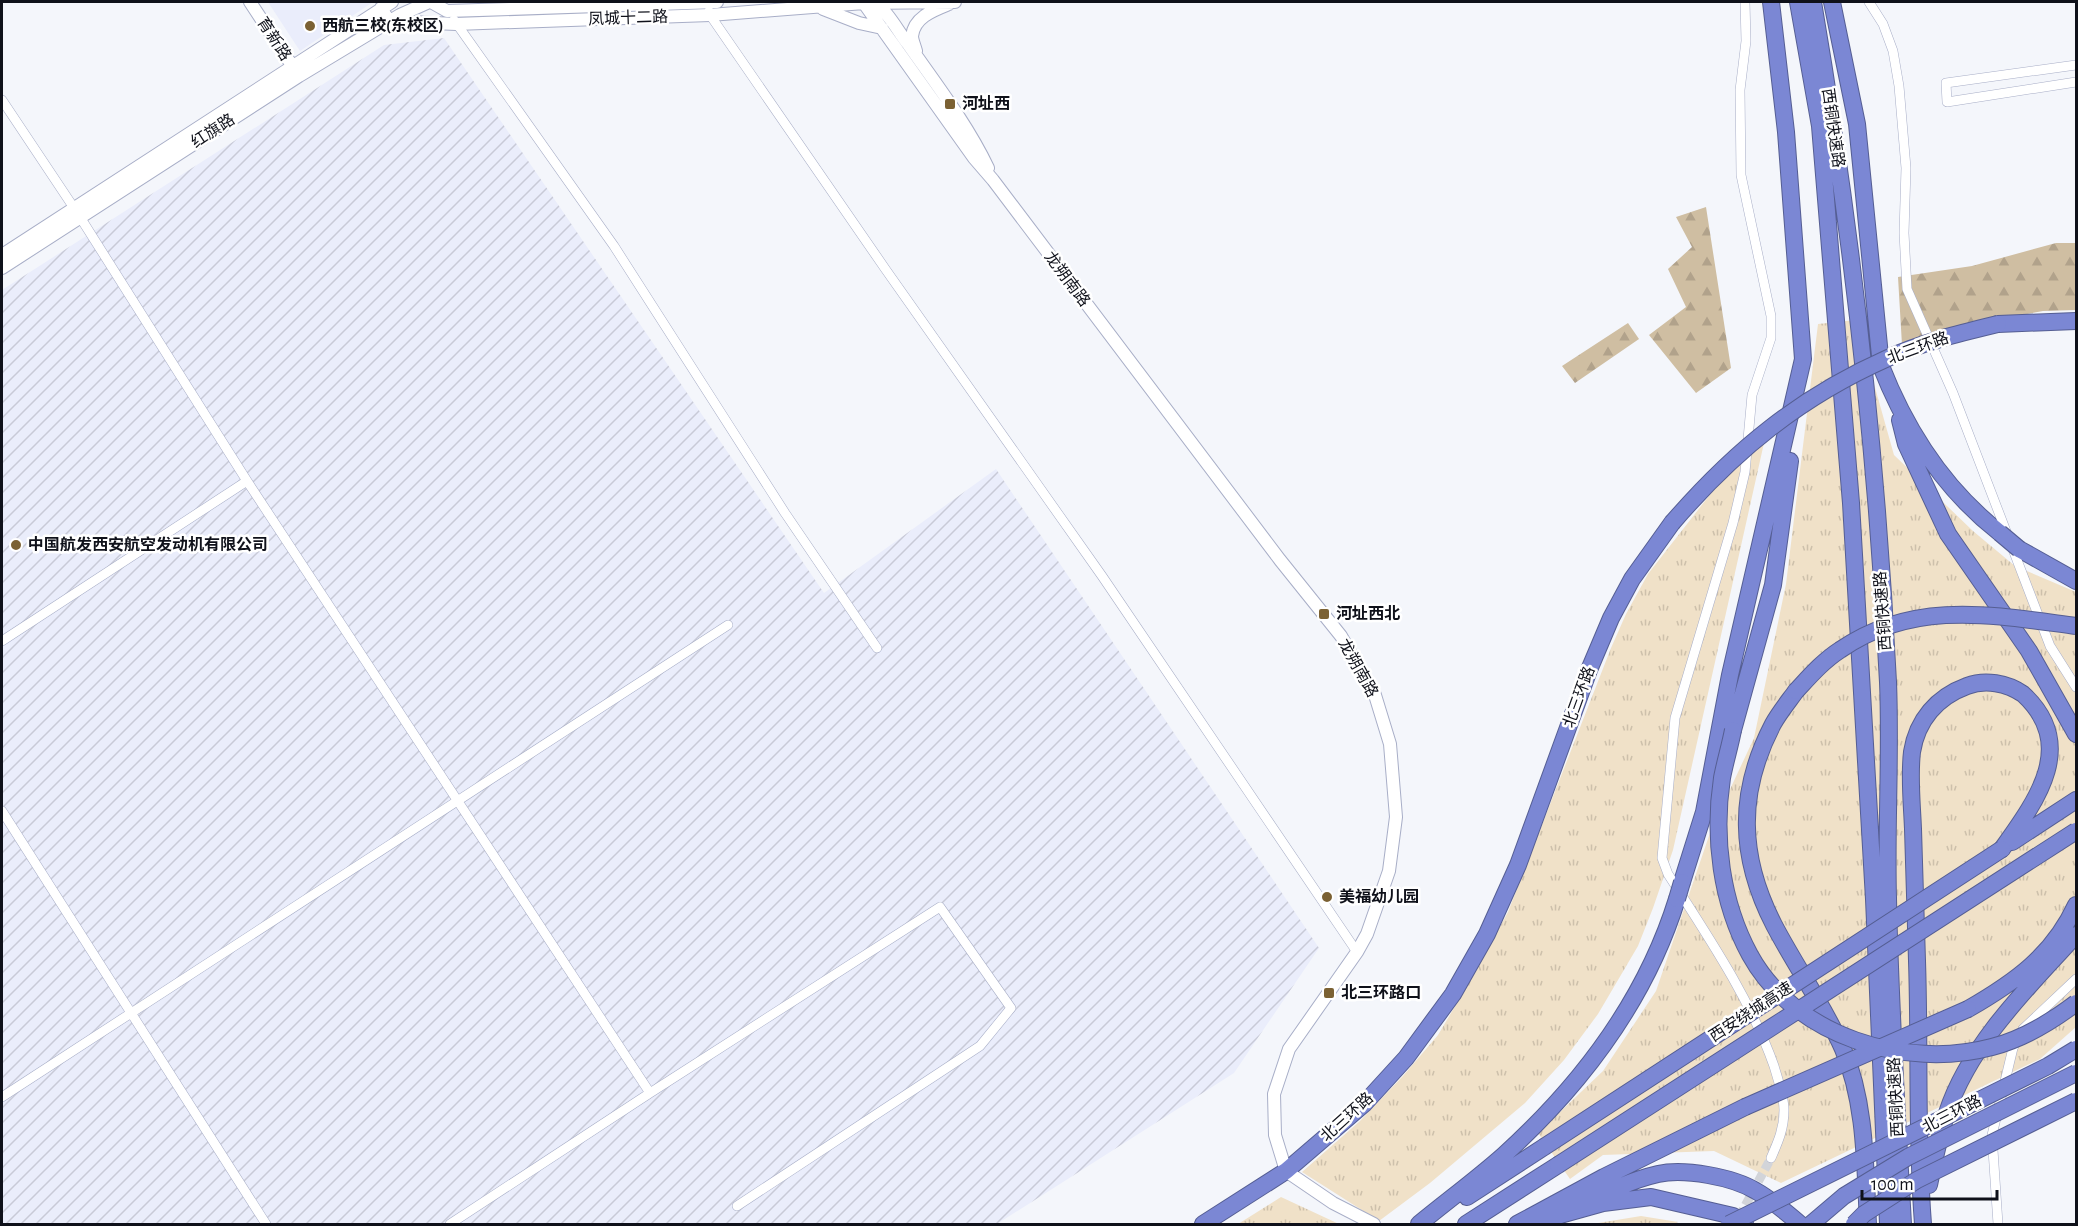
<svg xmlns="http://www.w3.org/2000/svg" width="2078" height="1226" font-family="'Alegreya Sans','Noto Sans SC',sans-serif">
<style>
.built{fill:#eaedfb}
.industrial{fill:url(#industrial-furrows)}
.grass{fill:url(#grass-tufts)}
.forest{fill:url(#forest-firs)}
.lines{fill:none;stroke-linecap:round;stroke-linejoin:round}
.street-tunnel{stroke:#d2d4d9;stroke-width:9;stroke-dasharray:9 4.5;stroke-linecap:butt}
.street-casing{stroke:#a8aec7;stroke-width:10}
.secondary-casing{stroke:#a8aec7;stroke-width:14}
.highway-casing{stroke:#555e93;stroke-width:18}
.street{stroke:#fff;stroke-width:9}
.secondary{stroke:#fff;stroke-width:12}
.highway{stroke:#7b87d4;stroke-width:16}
.highway-bridge-casing{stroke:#555e93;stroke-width:18;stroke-linecap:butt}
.highway-bridge{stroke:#7b87d4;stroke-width:16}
.poi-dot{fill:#7b6133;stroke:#fff;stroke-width:2}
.labels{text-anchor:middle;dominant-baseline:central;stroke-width:5;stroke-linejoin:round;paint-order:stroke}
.street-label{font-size:16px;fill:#0f111a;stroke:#fff}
.poi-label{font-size:16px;font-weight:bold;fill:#0f111a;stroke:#fff;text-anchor:start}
</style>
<defs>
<pattern id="industrial-furrows" width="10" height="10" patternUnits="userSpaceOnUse" patternTransform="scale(1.5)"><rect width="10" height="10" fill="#eaedfb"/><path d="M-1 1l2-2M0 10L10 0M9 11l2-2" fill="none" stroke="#c8cad7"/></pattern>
<pattern id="grass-tufts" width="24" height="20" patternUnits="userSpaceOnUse" patternTransform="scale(1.5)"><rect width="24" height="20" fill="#f0e1c8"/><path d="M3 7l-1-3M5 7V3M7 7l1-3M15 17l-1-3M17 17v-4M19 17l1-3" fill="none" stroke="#cdc0ab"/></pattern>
<pattern id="forest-firs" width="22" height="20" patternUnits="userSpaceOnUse" patternTransform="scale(1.5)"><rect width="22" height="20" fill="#cfbea2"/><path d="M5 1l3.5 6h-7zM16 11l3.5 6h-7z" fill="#b1a28b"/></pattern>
</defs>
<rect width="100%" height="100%" fill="#f4f6fb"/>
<path class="built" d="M268,2h105l-73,49z"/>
<path class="industrial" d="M444,38l380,555 172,-124 323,479 -85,125 -237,151h-995v-934l382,-245z"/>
<path class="grass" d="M1856,320l38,135 79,76 42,35 61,26v435l-36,32 -259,124 -67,-32 -111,4 -33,24 -32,-46 65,-62 53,-80 55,-161 43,-92 32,-154 32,-260z
M1764,443l-91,407 -20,58 -15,38 -40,68 -34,46 -39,43 -95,80 -51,38 -77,-49 58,-51 43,-45 35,-41 32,-54 38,-69 103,-264 15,-34 22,-40 64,-82 21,-23z
M1281,1197l58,27h-101z
M1641,1216l37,6 -4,2h-82z"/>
<path class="forest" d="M1706,207l25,161 -35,25 -47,-58 37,-28 -18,-38 24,-22 -16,-30z
M2056,243h20v67l-33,1 -81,15 -60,19 -4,-68 74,-11z
M1628,323l11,16 -64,44 -13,-17z"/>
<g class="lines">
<path class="street-tunnel" d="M1739,1217l32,-59"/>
<defs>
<path id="street" d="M1745,2l1,39 -6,49 1,85 30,141v22l-19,57 -7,77 -12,51 -58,195 -13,140 6,16c39,61 82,124 106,192 4,14 10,30 10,44 0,19 -6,32 -13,48
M1869,2l14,22 10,27 6,35 7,82 -2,65 3,56 46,104 97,253 26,41
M709,11l1,4 176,255 216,306 255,376
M454,20l160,226 171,267 92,135
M2076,65l-130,18 1,19 129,-20
M2,100l78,117 167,264 403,612
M2,641l245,-160
M2,811l264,413
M2,1097l726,-472
M450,1224l200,-131 290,-186 71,101 -31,38 -243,160
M1998,1224l-6,-89 21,-87 10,-19 53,-50"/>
<path id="secondary" d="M250,2l47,71
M431,2l16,9 270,-9
M863,2l111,156 19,22 287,380 61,76 34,59 15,49 6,73 -7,54 -22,63 -10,18 -68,97 -15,45 1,41 11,36 47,32 41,21
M873,2c13,6 26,31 35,42 28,40 59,80 80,124
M381,8l8,13 67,3 254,-9 154,-12 91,-1
M823,9l36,14 23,5
M916,51c-1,-4 -4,-11 -4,-15 2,-19 22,-26 37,-32
M2,255l390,-253
M2,268l297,-192 101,-61 29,-13"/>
<path id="highway" d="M1798,2l22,124 31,377 23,396 14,325
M1813,2c38,224 64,452 75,680 3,72 -2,144 0,216 2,109 9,218 15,326
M1832,2l25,122 24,242c25,64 64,124 119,167
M1998,324l78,-3
M1900,420l6,24 42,90 81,117 47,83
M2019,549l57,32
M1796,691c-8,11 -17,22 -23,33 -36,69 -34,133 1,201 22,42 50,81 69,124 23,54 22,117 25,175
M1733,730l40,-145 17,-124
M2012,842l64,-42
M1682,882l22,-70 26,-137 73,-316 -17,-227 -15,-130
M1968,1009c47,-27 85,-54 108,-104
M1929,1185c5,-24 10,-49 18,-72 22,-68 82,-127 129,-178
M1467,1197l77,-50
M1560,1215c32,-15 63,-33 98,-41 26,-6 75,3 98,17 16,9 30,21 44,33
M1203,1224l83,-53 78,-67 42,-46 47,-64 34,-60 31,-69 71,-195 22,-52 21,-39 40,-56
M1419,1224c28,-23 58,-45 85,-69 77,-70 142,-156 173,-256
M1466,1224l92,-59
M1517,1224l87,-47 141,-70
M1542,1224l18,-9 43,-12 48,-6 82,19 12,8
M1923,1224c-7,-87 -3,-175 -6,-263 -1,-44 -3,-88 -4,-132 -1,-25 -4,-52 -1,-77 5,-32 25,-55 55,-66 18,-7 40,-3 56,8 55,51 14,106 -21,155"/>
</defs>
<use href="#street" class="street-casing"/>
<use href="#secondary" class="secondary-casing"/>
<use href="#highway" class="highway-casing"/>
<use href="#street" class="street"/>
<use href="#secondary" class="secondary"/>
<use href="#highway" class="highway"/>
<defs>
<path id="highway-bridge" d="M1672,523c63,-73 128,-126 216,-165 35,-16 73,-25 110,-34
M2000,533l19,16
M1796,691c14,-15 27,-30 44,-41 74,-51 153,-35 236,-24
M1733,730c-3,16 -8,32 -11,48 -9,59 -1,124 28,177 45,82 156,115 242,92 31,-8 59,-25 84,-44
M1677,899l5,-17
M1745,1107l223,-98
M1544,1147l458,-298
M1558,1165l518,-334
M1729,1224l319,-158 28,-17
M1811,1224l33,-28 64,-39 168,-84
M1854,1224l10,-10 53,-34 159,-79"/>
</defs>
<use href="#highway-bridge" class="highway-bridge-casing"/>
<use href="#highway-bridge" class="highway-bridge"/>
</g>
<g class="poi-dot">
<circle cx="310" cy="26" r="6"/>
<rect x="944" y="98" width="12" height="12" rx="3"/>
<circle cx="16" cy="545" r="6"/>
<rect x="1318" y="608" width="12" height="12" rx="3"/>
<circle cx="1327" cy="897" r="6"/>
<rect x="1323" y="987" width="12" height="12" rx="3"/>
</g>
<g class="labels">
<g class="street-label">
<text transform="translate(628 18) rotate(-2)">凤城十二路</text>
<text transform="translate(274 39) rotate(57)">育新路</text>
<text transform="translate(1833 128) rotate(82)">西铜快速路</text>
<text transform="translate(213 131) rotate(-33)">红旗路</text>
<text transform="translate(1067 279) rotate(53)">龙朔南路</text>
<text transform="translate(1918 348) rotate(-20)">北三环路</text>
<text transform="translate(1883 611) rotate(-94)">西铜快速路</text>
<text transform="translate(1358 668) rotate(61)">龙朔南路</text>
<text transform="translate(1579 697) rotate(-70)">北三环路</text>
<text transform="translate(1751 1012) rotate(-33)">西安绕城高速</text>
<text transform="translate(1896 1097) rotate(-93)">西铜快速路</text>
<text transform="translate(1952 1114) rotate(-27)">北三环路</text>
<text transform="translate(1347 1117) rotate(-42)">北三环路</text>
</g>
<g class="poi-label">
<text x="322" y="26">西航三校(东校区)</text>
<text x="962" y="104">河址西</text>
<text x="28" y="545">中国航发西安航空发动机有限公司</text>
<text x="1336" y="614">河址西北</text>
<text x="1339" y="897">美福幼儿园</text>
<text x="1341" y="993">北三环路口</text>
</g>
</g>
<rect width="2078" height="1226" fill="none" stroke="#0f111a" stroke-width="6"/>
<path d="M1862 1190v9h135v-9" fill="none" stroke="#0f111a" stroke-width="3"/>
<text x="1871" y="1190" font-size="18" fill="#0f111a" stroke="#ffffff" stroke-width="4.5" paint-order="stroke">100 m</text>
</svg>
